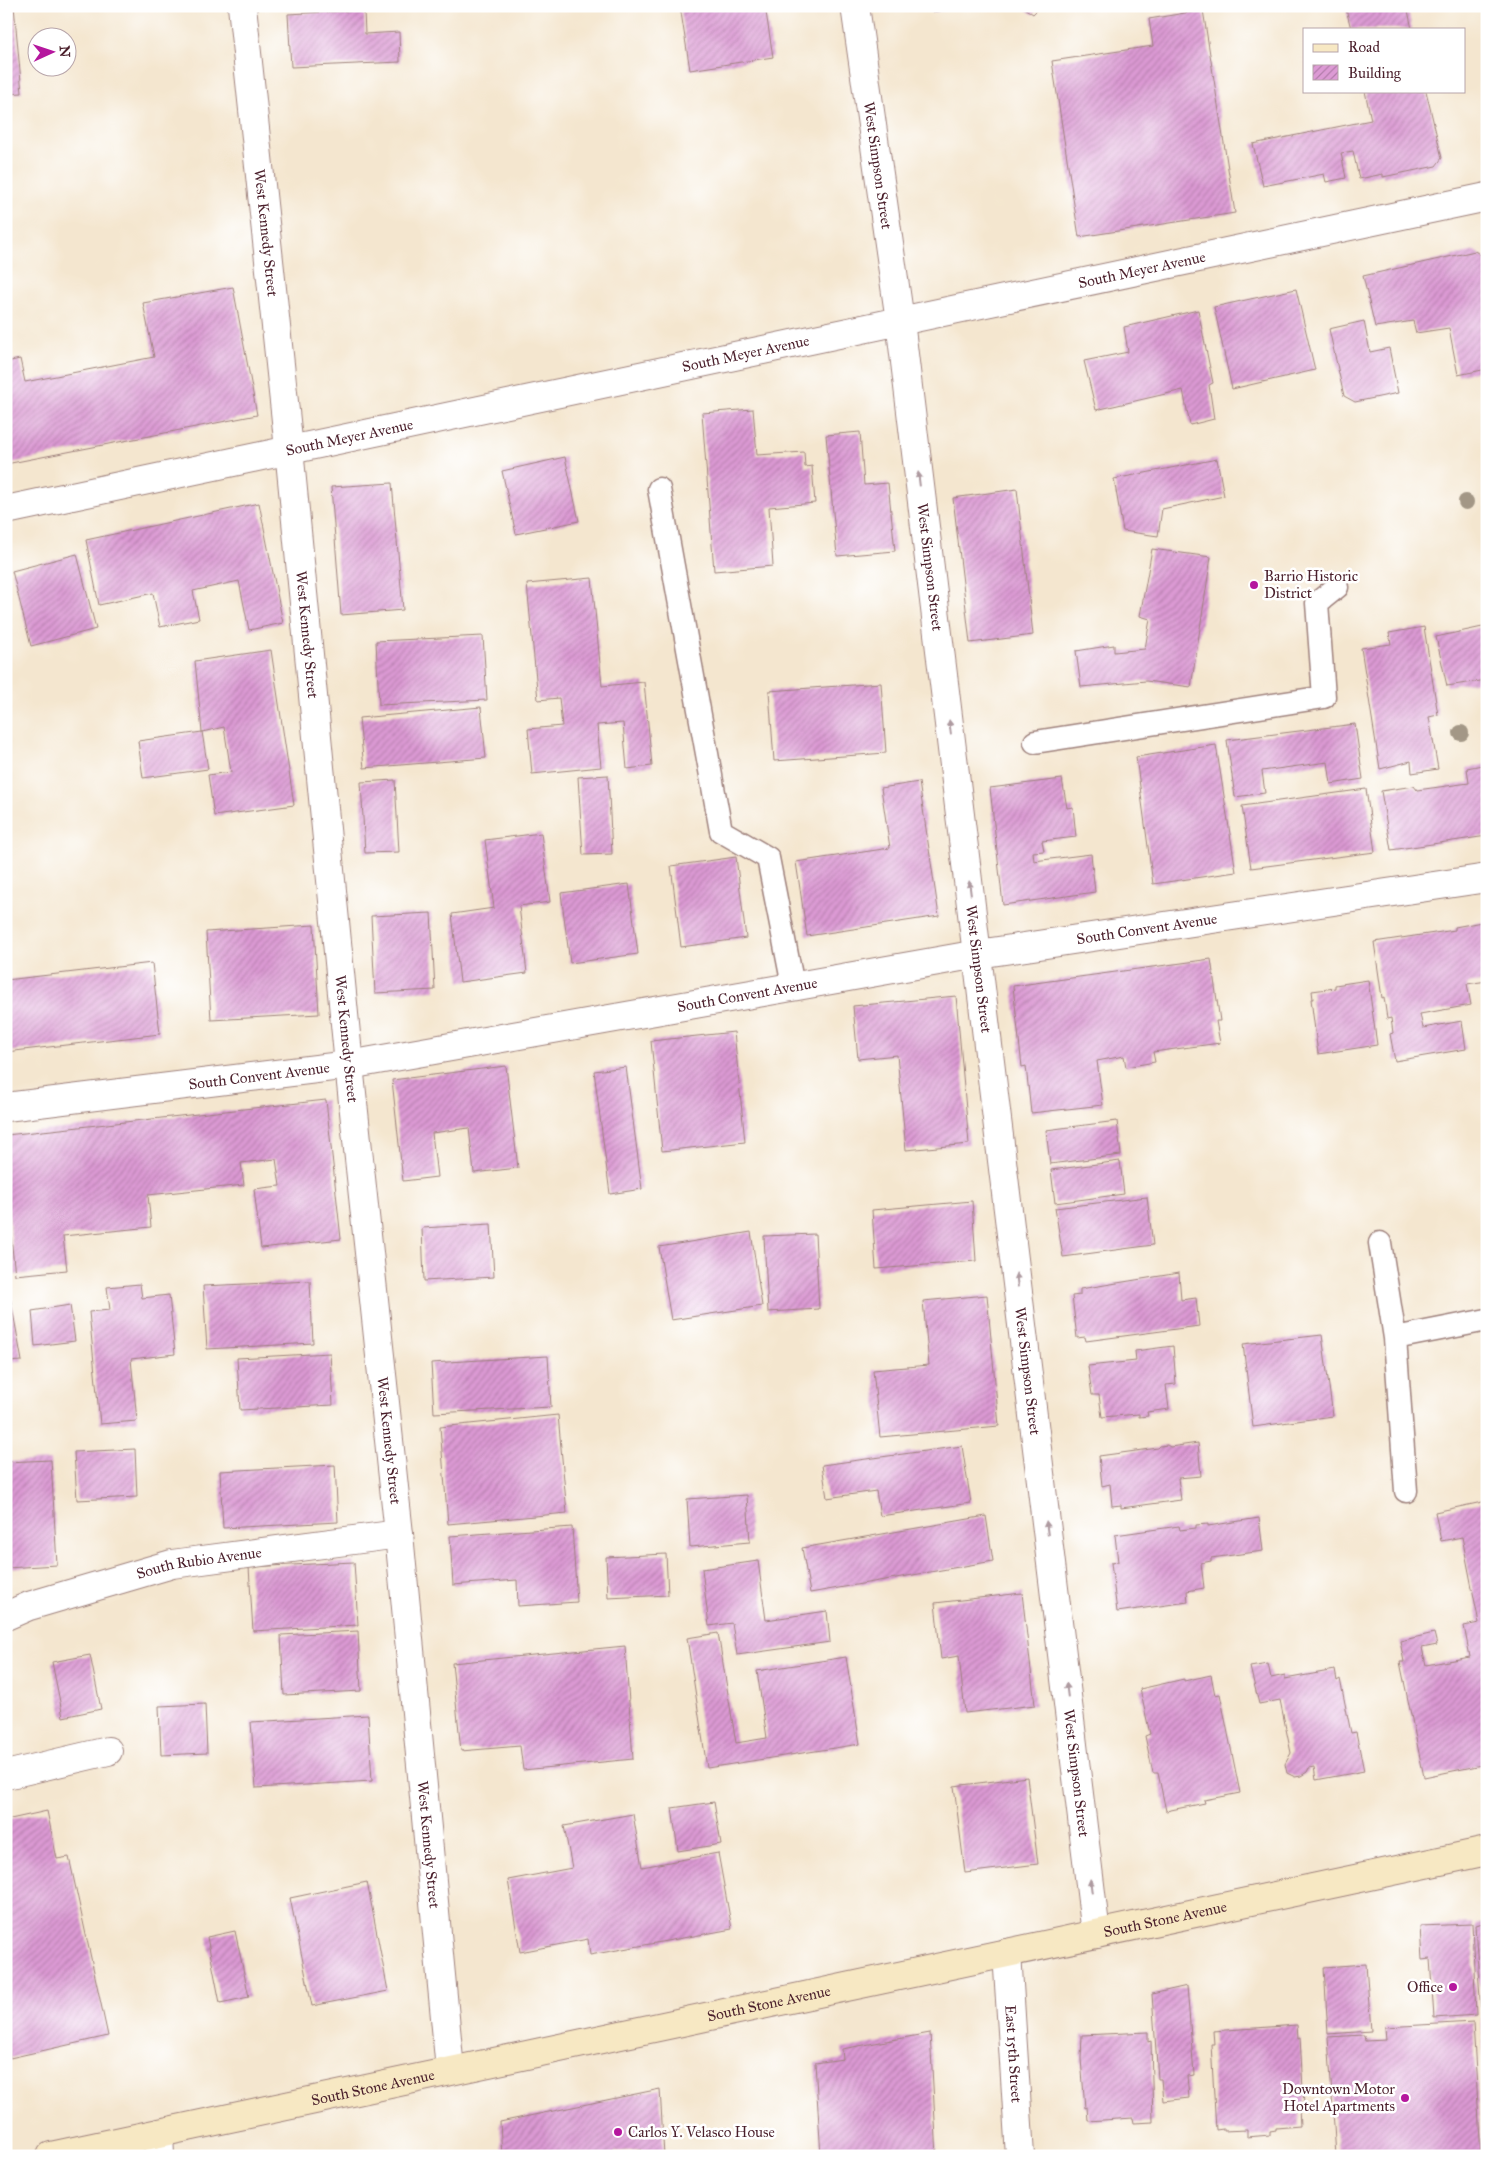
<svg xmlns="http://www.w3.org/2000/svg" width="1493" height="2162" font-family="'IM FELL Great Primer',serif">
<style>
.building{fill:url(#building-hatch)}
.lines{fill:none;stroke-linecap:round;stroke-linejoin:round}
.lane-casing{stroke:#9f827d;stroke-width:25}
.street-casing{stroke:#9f827d;stroke-width:30}
.secondary-casing{stroke:#9f827d;stroke-width:30}
.lane{stroke:#fff;stroke-width:22}
.street{stroke:#fff;stroke-width:28}
.secondary{stroke:#f7e8c3;stroke-width:28}
.tree{fill:#a39786}
.oneway{fill:#ae9aa0}
.poi-dot{fill:#b5179e;stroke:#fff;stroke-width:2}
.labels{text-anchor:middle;dominant-baseline:central;stroke-width:5;stroke-linejoin:round;paint-order:stroke}
.street-label{font-size:15px;fill:#4a1f2b;stroke:#fff}
.poi-label{font-size:15px;fill:#4a1f2b;stroke:#fff;text-anchor:start}
</style>
<defs>
<pattern id="building-hatch" width="6" height="6" patternUnits="userSpaceOnUse" patternTransform="scale(1.25)"><rect width="6" height="6" fill="#dc9ad4"/><path d="M-1 1l2-2M0 6l6-6M5 7l2-2" fill="none" stroke="#b47dac"/></pattern>
</defs>
<rect width="100%" height="100%" fill="#fff"/>
<filter id="ink" filterUnits="userSpaceOnUse"><feTurbulence type="fractalNoise" baseFrequency=".02" numOctaves="2"/><feDisplacementMap in="SourceGraphic" scale="10" xChannelSelector="R" yChannelSelector="G"/><feConvolveMatrix kernelMatrix="1 2 1 2 8 2 1 2 1" color-interpolation-filters="sRGB"/></filter>
<filter id="wash" filterUnits="userSpaceOnUse"><feTurbulence type="fractalNoise" baseFrequency=".0096" numOctaves="4" result="noise"/><feDisplacementMap in="SourceGraphic" scale="20" xChannelSelector="R" yChannelSelector="G"/><feGaussianBlur stdDeviation="1.12" result="paint"/><feColorMatrix in="noise" values="0 0 0 0 0 0 0 0 0 0 0 0 0 0 0 0 0 1.4 0 .05"/><feComposite in="paint" operator="in"/></filter>
<g filter="url(#wash)">
<rect width="100%" height="100%" fill="#f4e6cf"/>
<g id="blocks">
<path class="building" d="M6,6h8l8,87 -16,1z
M367,6h45v2l-44,2z
M680,6h85l8,51 -83,13z
M931,6h33v1l-32,5z
M1021,6h20l-8,8z
M1358,6h49l5,23h-61l-5,-20z
M364,10l1,24 34,-2 1,30 -109,5 -3,-53z
M1203,10l32,203 -156,24 -27,-176 101,-15 -4,-27z
M1365,91h61l16,67 -6,8 -53,11v-3l-24,5 -6,-28 -12,2 5,25 -20,4 -2,-8 -61,12 -10,-42 118,-24z
M1475,251l11,8 1,6v104l-29,6 -9,-47 -33,5 -3,-12 -38,6 -12,-51z
M233,287l24,128 -251,49v-102l14,-3 5,23 129,-25 -11,-54z
M1296,289l19,81 -83,19 -18,-82z
M1198,310l15,73 -4,2 5,34 -24,6 -7,-35 -87,20 -12,-49 44,-9 -4,-25z
M1364,321l6,31 19,-4 9,45 -43,9 -11,-6 -15,-67z
M753,409l4,46 47,-3 1,15 7,-1 3,37 -46,4 4,59 -59,5 -12,-158z
M860,432l4,53 24,-2 7,68 -58,5 -11,-121z
M565,457l14,64 -63,13 -14,-63z
M1217,459l7,37 -62,13 -4,27 -35,-5 -9,-52z
M392,483l11,127 -62,5 -10,-128z
M1017,489l16,146 -63,8 -17,-145z
M259,503l24,120 -34,7 -10,-49 -46,10 6,28 -39,8 -7,-34 -54,12 -13,-65z
M1152,549l59,8 -20,130 -45,-6 -65,6 -5,-36 38,-6v7l31,-3 5,-30 -10,-3z
M77,554l19,75 -65,17 -19,-75z
M592,578l10,108 42,-4 8,84 -25,3 -4,-46 -26,2 4,42 -69,7 -4,-45 34,-3 -3,-28 -21,2 -11,-116z
M1487,626v54l-40,6 -11,-49z
M1424,627l14,88 -9,2 9,52 -26,4 -1,-12 -31,8 -19,-121 30,-4 -2,-11z
M483,636l4,64 -108,5 -3,-64z
M271,650l23,155 -80,11 -6,-41 23,-3 -7,-45 -22,5 -7,-71z
M881,683l5,70 -112,8 -5,-70z
M481,707l5,51 -122,10 -5,-50z
M1355,724l8,55 -32,5 -3,-22 -66,9 3,22 -30,4 -8,-57z
M202,732l6,37 -65,9 -5,-37z
M1216,745l20,127 -83,12 -17,-127z
M1487,764v72l-96,14 -10,-59 33,-5 3,4 52,-7 -2,-15z
M608,775l4,79 -29,1 -5,-78z
M1062,779l5,29 6,-1 3,30 -34,4 2,10 -11,1 1,9 57,-7 4,38 -92,13 -13,-117z
M395,780l4,72 -34,1 -4,-71z
M919,782l20,134 -132,20 -11,-74 94,-14 -9,-60z
M1366,789l9,63 -124,16 -9,-62z
M541,833l9,69 -31,4 8,67 -67,9 -8,-68 42,-6 -9,-68z
M736,857l10,81 -65,9 -10,-81z
M629,884l9,70 -68,9 -9,-70z
M431,913l4,77 -60,3 -4,-77z
M1487,921v60l-20,3 4,21 -51,9 3,14 39,-7 4,28 -71,12 -5,-27 3,-1 -2,-15 -4,1 -3,-22 -2,1 -8,-56 81,-12v-3z
M314,925l5,89 -108,6 -5,-88z
M1211,959l9,62h-4l4,22 -67,9 2,10 -29,5 -2,-11 -27,5 6,44 -72,8 -5,-47 -4,1 -9,-81z
M152,963l8,71 -154,18v-72z
M1368,980l9,65 -59,9 -7,-55h2l-1,-8 23,-3v-3z
M956,996l13,148 -63,6 -9,-95 -39,4 -5,-53z
M734,1032l11,110 -83,9 -11,-110z
M506,1066l12,102 -44,5 -5,-45 -37,5 5,44 -34,4 -11,-101z
M626,1067l16,122 -32,5 -16,-123z
M326,1100l15,139 -80,9 -7,-59 26,-3 -4,-27 -35,4 3,22 -96,10 3,32 -88,9 4,34 -52,5 -9,-86v-54z
M1117,1121l4,34 -71,9 -4,-34z
M1120,1161l4,33 -69,9 -4,-33z
M1147,1197l6,48 -90,12 -8,-49z
M972,1201l4,60 -100,8 -4,-59z
M491,1224l3,53 -70,4 -2,-53z
M751,1232l11,74 -91,14 -12,-73z
M815,1234l4,75 -51,3 -4,-76z
M1179,1273l2,27 15,-2 3,28 -113,15 -1,-4 -8,1 -5,-42 8,-1v-6z
M6,1280h1l15,81 -16,1z
M310,1281l3,62 -106,6 -4,-63z
M140,1284l2,14 27,-3 6,59 -44,5 6,62 -37,3 -11,-112 21,-2 -3,-23z
M987,1295l12,131 -119,11 -7,-67 56,-5 -6,-64z
M70,1305l5,36 -40,5 -3,-35z
M1322,1335l11,81 -80,11 -10,-83z
M1173,1346l3,38 -10,1 3,24 -22,3 1,4 -9,1v-3l-37,3 -3,-22h-7l-4,-29 48,-5 -1,-10z
M330,1353l3,52 -93,5 -3,-52z
M548,1356l3,51 -117,6 -3,-50z
M558,1415l9,98 -119,11 -8,-97z
M1198,1443l3,33 -23,2 3,22 -60,8v-3l-9,1 -2,-22 -8,2 -3,-30 59,-8 2,-2 7,-1 3,2z
M962,1446l9,57 -91,13 -4,-25 -49,7 -5,-33z
M135,1449l2,48 -60,3 -3,-48z
M51,1460l6,105 -51,3v-106z
M335,1465l3,57 -115,6 -3,-57z
M747,1495l3,47 -60,5 -3,-48z
M1487,1501v263l-63,13 -24,-115h4l-4,-21 34,-8 3,12 -15,3 4,17 44,-8 -6,-31 15,-3 -17,-86 -21,4 -6,-29z
M986,1516l7,45 -183,32 -8,-45z
M1259,1518l4,33 -52,7v3l-10,2 3,25 -17,3 1,11 -71,10 -6,-49 7,-1 -3,-27 64,-9 1,4 16,-2v-3l12,-1v2z
M572,1527l5,75 -59,4 -1,-26 -64,5 -3,-49z
M666,1554l2,41 -60,3 -2,-41z
M758,1561l8,59 61,-9 3,31 -93,13 -5,-32 -23,3 -7,-57z
M354,1562l4,63 -105,6 -4,-64z
M1022,1593l13,112 -70,8 -6,-57 -18,3 -6,-56z
M358,1631l3,60 -77,4 -3,-60z
M718,1633l18,110 31,-5 -10,-67 89,-14 14,87 -153,24 -20,-130z
M625,1646l8,113 -110,11 -3,-24 -59,5 -9,-88z
M90,1655l11,54 -38,8 -11,-55z
M1268,1664l3,14 14,-3v4l50,-9 2,11 3,-2 11,54 5,-1 8,39 -48,9 -2,-13 -5,1 -2,4 -6,4 -6,1 -8,-4 -2,-9 6,-11 -11,-53 -21,4 -9,-37z
M1211,1675l4,20 5,-1 20,99 -36,7 1,3 -39,8 -8,-38h-5l-8,-37 5,-2 -10,-45 44,-10v2z
M205,1704l2,49 -46,2 -2,-49z
M368,1715l4,66 -116,7 -5,-66z
M1027,1777l11,87 -73,9 -11,-87z
M714,1802l7,42 -43,7 -6,-43z
M47,1811l10,48 12,-2 39,179 -98,22 -4,-16v-222z
M633,1814l9,53 76,-14 14,76 -142,26 -2,-16 -68,13 -12,-72 64,-12 -8,-42z
M367,1882l21,109 -76,15 -22,-108z
M1487,1922v147l-2,1 -10,-145z
M1472,1924l4,91 -42,3 -4,-59 -8,1 -2,-34z
M235,1931l14,66 -29,6 -13,-66z
M1366,1964l5,67 -43,3 -4,-67z
M1187,1986l7,89 -7,1 2,22 -26,3 -2,-22h-3l-6,-85z
M1473,2022l8,134h-145l-8,-119 36,-2 1,6 21,-1 -1,-13z
M1297,2025l1,14 2,-1 4,68h-5l1,20 -24,2v2l-6,1v4l-23,2v-7l-24,1v-2l-7,1 -5,-86h3l-1,-13z
M1148,2032v10l3,-1 2,81 -19,1 -1,-5 -45,3 -1,-14 -2,1 -4,-49 1,-24z
M930,2033l7,123h-116l-6,-93 28,-4 -1,-10z
M660,2089l4,67h-21l-1,-6 -27,2v4h-113l-2,-34z"/>
</g>
</g>
<g filter="url(#ink)">
<use href="#blocks" fill-opacity="0" stroke="#9f827d" stroke-width="1"/>
<g class="lines">
<defs>
<path id="lane" d="M659,489l62,342 47,27 25,128
M1035,742l289,-45 -7,-94 20,-16
M1380,1243l15,95
M1406,1491l-11,-153 92,-18"/>
<g id="street">
<path id="s1" d="M242,6l47,443 60,616 50,469 51,536"/>
<path id="s2" d="M855,6l45,315 196,1613"/>
<path id="s3" d="M6,510l1481,-313"/>
<path id="s4" d="M6,1107l343,-42 629,-111 509,-76"/>
<path id="s5" d="M6,1616l23,-10 143,-42 227,-30"/>
<path d="M6,1775l102,-24"/>
<path id="s6" d="M1007,1953l13,203"/>
<path d="M159,2133l1,23"/>
</g>
<g id="secondary">
<path id="s7" d="M51,2156l1436,-305"/>
</g>
</defs>
<use href="#lane" class="lane-casing"/>
<use href="#street" class="street-casing"/>
<use href="#secondary" class="secondary-casing"/>
<use href="#lane" class="lane"/>
<use href="#street" class="street"/>
<use href="#secondary" class="secondary"/>
</g>
<g class="tree">
<circle cx="1466" cy="502" r="8"/>
<circle cx="1461" cy="733" r="8"/>
</g>
<defs><path id="oneway-solid" d="M-6-.8H1V-3.2L6.5 0L1 3.2V.8H-6Z" transform="scale(1.25)"/></defs>
<g class="oneway">
<use href="#oneway-solid" transform="translate(919 479) rotate(-97)"/>
<use href="#oneway-solid" transform="translate(950 727) rotate(-97)"/>
<use href="#oneway-solid" transform="translate(970 888) rotate(-97)"/>
<use href="#oneway-solid" transform="translate(1017 1280) rotate(-97)"/>
<use href="#oneway-solid" transform="translate(1047 1528) rotate(-97)"/>
<use href="#oneway-solid" transform="translate(1067 1690) rotate(-97)"/>
<use href="#oneway-solid" transform="translate(1091 1886) rotate(-97)"/>
</g>
</g>
<g class="poi-dot">
<circle cx="1254" cy="585" r="5"/>
<circle cx="1453" cy="1987" r="5"/>
<circle cx="1405" cy="2098" r="5"/>
<circle cx="618" cy="2132" r="5"/>
</g>
<g class="labels">
<g class="street-label">
<text stroke="none"><textPath href="#s2" startOffset="161">West Simpson Street</textPath></text>
<text stroke="none"><textPath href="#s1" startOffset="228">West Kennedy Street</textPath></text>
<text stroke="none"><textPath href="#s3" startOffset="1161">South Meyer Avenue</textPath></text>
<text stroke="none"><textPath href="#s3" startOffset="756">South Meyer Avenue</textPath></text>
<text stroke="none"><textPath href="#s3" startOffset="351">South Meyer Avenue</textPath></text>
<text stroke="none"><textPath href="#s2" startOffset="566">West Simpson Street</textPath></text>
<text stroke="none"><textPath href="#s1" startOffset="632">West Kennedy Street</textPath></text>
<text stroke="none"><textPath href="#s4" startOffset="1155">South Convent Avenue</textPath></text>
<text stroke="none"><textPath href="#s2" startOffset="971">West Simpson Street</textPath></text>
<text stroke="none"><textPath href="#s4" startOffset="750">South Convent Avenue</textPath></text>
<text stroke="none"><textPath href="#s1" startOffset="1038">West Kennedy Street</textPath></text>
<text stroke="none"><textPath href="#s4" startOffset="255">South Convent Avenue</textPath></text>
<text stroke="none"><textPath href="#s2" startOffset="1376">West Simpson Street</textPath></text>
<text stroke="none"><textPath href="#s1" startOffset="1442">West Kennedy Street</textPath></text>
<text stroke="none"><textPath href="#s5" startOffset="201">South Rubio Avenue</textPath></text>
<text stroke="none"><textPath href="#s2" startOffset="1781">West Simpson Street</textPath></text>
<text stroke="none"><textPath href="#s1" startOffset="1848">West Kennedy Street</textPath></text>
<text stroke="none"><textPath href="#s7" startOffset="1139">South Stone Avenue</textPath></text>
<text stroke="none"><textPath href="#s7" startOffset="734">South Stone Avenue</textPath></text>
<text stroke="none"><textPath href="#s6" startOffset="101">East 15th Street</textPath></text>
<text stroke="none"><textPath href="#s7" startOffset="329">South Stone Avenue</textPath></text>
</g>
<g class="poi-label">
<text x="1264" y="576">Barrio Historic<tspan x="1264" dy="17">District</tspan></text>
<text x="1443" y="1987" text-anchor="end">Office</text>
<text x="1395" y="2089" text-anchor="end">Downtown Motor<tspan x="1395" dy="17">Hotel Apartments</tspan></text>
<text x="628" y="2132">Carlos Y. Velasco House</text>
</g>
</g>
<rect width="1493" height="2162" fill="none" stroke="#fff" stroke-width="25"/>
<rect x="1303" y="28" width="162" height="65" fill="#ffffff" stroke="#b7a5aa"/>
<rect x="1313" y="44" width="25" height="8" fill="#f7e8c3" stroke="#b7a5aa"/>
<text x="1348" y="52" font-size="15" fill="#4a1f2b">Road</text>
<rect x="1313" y="65" width="25" height="15" fill="url(#building-hatch)" stroke="#b7a5aa"/>
<text x="1348" y="78" font-size="15" fill="#4a1f2b">Building</text>
<g transform="translate(52 52) rotate(87)"><circle r="24" fill="#ffffff" stroke="#b7a5aa"/>
<path d="M0-4L9 19L0 12L-9 19Z" fill="#b5179e"/>
<text y="-8" font-size="14" font-weight="bold" text-anchor="middle" fill="#4a1f2b">N</text>
</g>
</svg>
